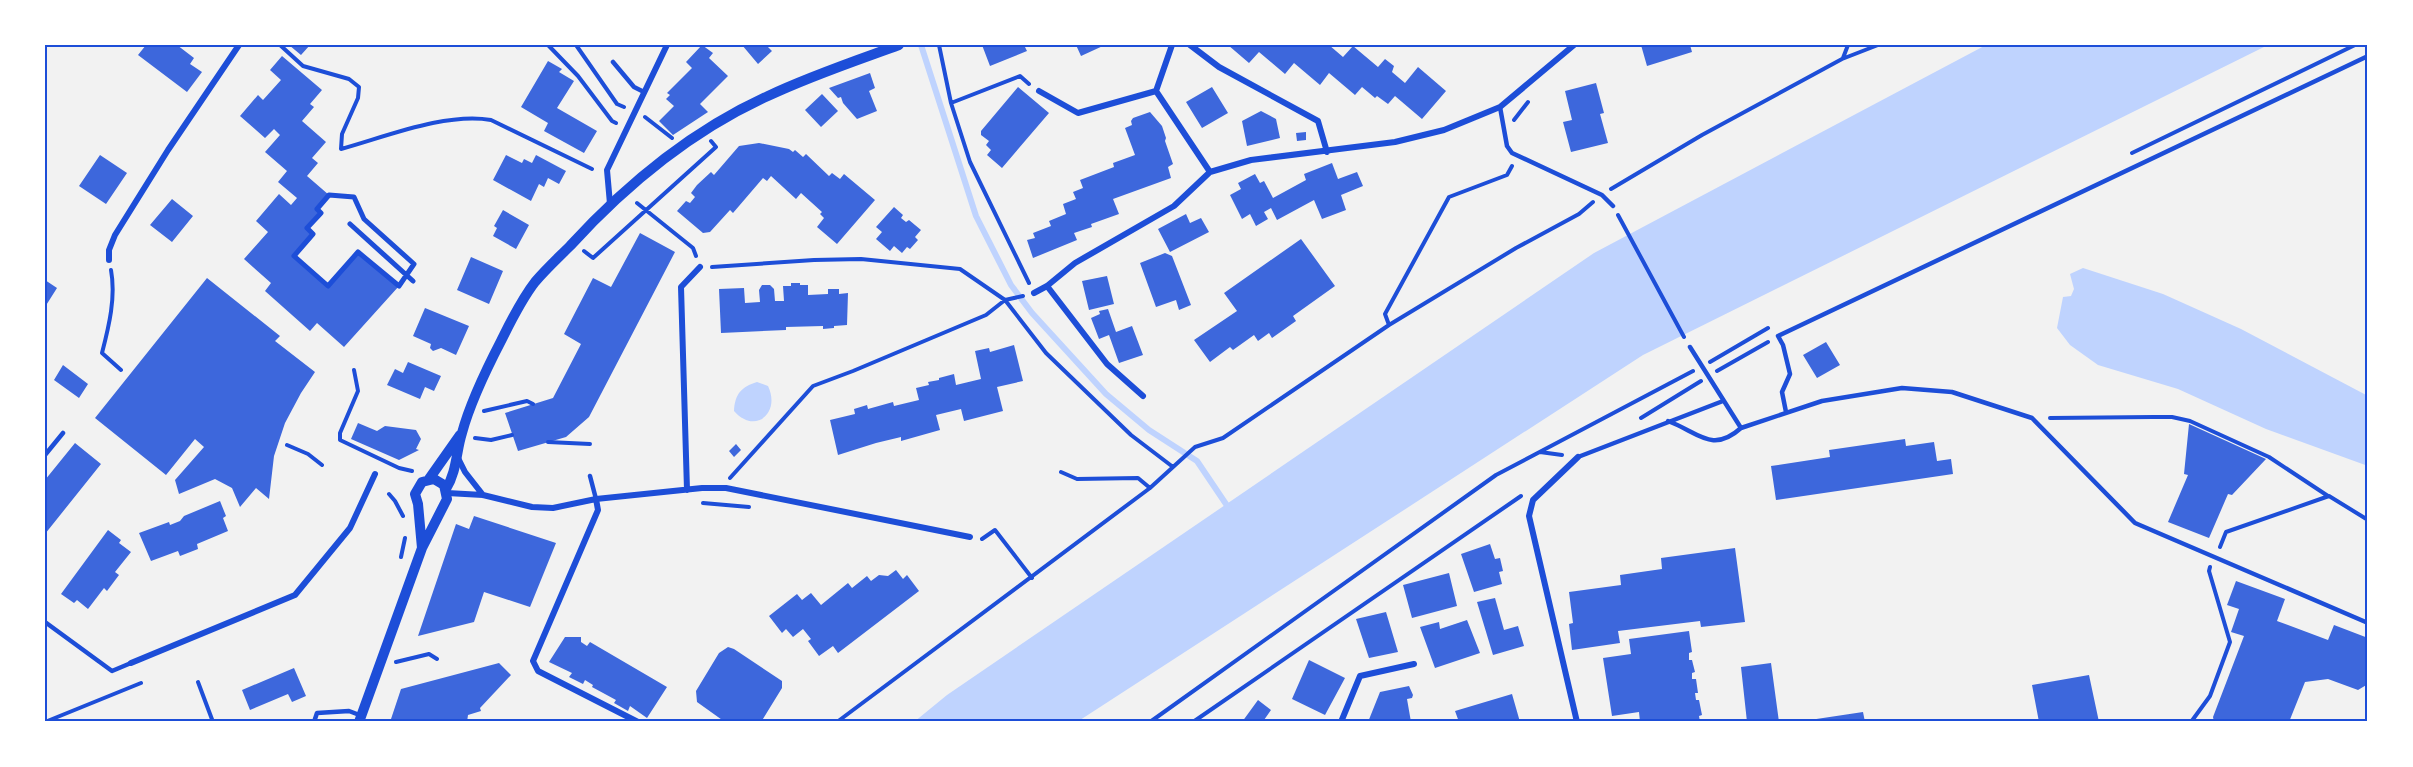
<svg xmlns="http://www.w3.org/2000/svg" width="2413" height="767" font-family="'Nunito Sans',sans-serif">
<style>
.water{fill:#bfd3fe}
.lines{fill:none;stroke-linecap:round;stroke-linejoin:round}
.stream{stroke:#bfd3fe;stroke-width:6}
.building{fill:#3d67dc}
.path{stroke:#1d4ed8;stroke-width:4}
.service{stroke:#1d4ed8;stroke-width:4.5}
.pedestrian{stroke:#1d4ed8;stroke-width:5}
.minor{stroke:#1d4ed8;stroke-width:6}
.tertiary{stroke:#1d4ed8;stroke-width:10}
.neatline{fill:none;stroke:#1d4ed8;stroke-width:2}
</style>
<rect width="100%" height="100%" fill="#f2f2f2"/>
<path class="water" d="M1986,45h282l-625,310 -566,367h-163l33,-27 647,-442z
M2083,268l80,26 78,35 127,67v70l-102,-37 -88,-40 -80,-24 -28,-20 -13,-17 6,-31 8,-1 3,-7 -4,-15z
M757,382l11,4c13,27 -13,49 -34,25 1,-17 7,-24 23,-29z"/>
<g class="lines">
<path class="stream" d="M921,45l55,171 35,69 21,28 74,81 43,36 48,31 33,49"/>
</g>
<path class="building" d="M146,45h31l17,13 -4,6 12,8 -15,20 -49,-37z
M289,45h21l-9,10z
M702,45l11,8 -4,5 19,18 -28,28 8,8 -35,23 -14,-14 15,-15 -8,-7 4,-4 -3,-2 25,-25 -6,-6z
M742,45h24l6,6 -14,13z
M982,45h42l3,6 -37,15z
M1076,45h29l-24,11z
M1228,45h101l14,12 10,-11 25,21 7,-8 9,7 -2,6 13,11 13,-16 28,24 -24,28 -27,-23 -7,8 -11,-8 -2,2 -13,-11 -7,8 -26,-22 -9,12 -26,-22 -9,11 -26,-22 -10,11z
M1641,45h49l2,7 -45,14z
M282,56l40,34 -12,14 4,3 -12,14 24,21 -14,16 6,5 -11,13 22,19 -12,14 4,4 -14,15 6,6 -19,22 34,30 30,-34 41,34 -55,61 -27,-24 -7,8 -45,-40 6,-8 -27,-24 24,-27 -12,-11 23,-27 12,11 6,-7 -19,-16 9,-11 -22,-19 15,-17 -6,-6 -9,9 -25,-22 18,-21 5,5 18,-20 -11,-10z
M548,61l14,8 -3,3 15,9 -17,27 40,23 -13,22 -40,-22 4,-8 -27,-16z
M870,73l5,15 -6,3 8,20 -20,8 -14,-16 -2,-6 -3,1 -9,-10z
M1596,83l8,30 -4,1 8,29 -37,9 -8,-30 9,-2 -7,-29z
M1018,87l31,26 -47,55 -15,-13 4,-5 -5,-5 3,-4 -8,-6v-4z
M1212,87l16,26 -26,15 -16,-26z
M822,94l16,17 -17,16 -16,-17z
M1261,111l15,8 4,19 -33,8 -5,-25z
M1150,112l12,14 4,12 -1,3 8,23 -5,3 3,11 -58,21 6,15 -28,10 1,3 -18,6 3,7 -44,18 -6,-18 8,-2 -2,-5 18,-7 -2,-5 17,-7 -3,-10 13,-5 -3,-7 10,-4 -3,-8 34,-13 -1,-4 22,-8 -10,-27 7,-3 -1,-4 2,-3z
M1306,132v8l-9,1 -1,-8z
M759,143l30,6 4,3 2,-2 8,7 3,-3 23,22 3,-3 8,6 4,-5 31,26 -38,44 -20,-17 7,-9 -4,-4 2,-2 -21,-19 -5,6 -25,-23 -4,5 -4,-3 -30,35 -3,-3 -20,22 -7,1 -26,-22 9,-10 4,2 5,-6 -4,-4 6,-8 14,-13 3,3 25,-29z
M100,155l27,18 -21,31 -27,-18z
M506,155l16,8 2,-4 8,4 4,-8 30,16 -7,13 -11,-6 -4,9 -5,-3 -8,17 -38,-21z
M1332,163l6,16 19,-7 6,14 -22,9 5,15 -24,9 -8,-19 -37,20 -6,-12 -7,4 4,7 -12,7 -6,-12 -8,5 -12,-24 11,-6 -3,-6 17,-9 5,9 4,-2 9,17 33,-18 -2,-6z
M172,199l21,17 -21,26 -22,-17z
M894,207l9,8 -2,3 5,4 3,-2 12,10 -6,7 3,3 -8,9 -3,-2 -5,6 -8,-7 -4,5 -14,-12 6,-7 -6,-5z
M503,210l26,15 -13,24 -23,-13 4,-8 -3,-2z
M1186,214l4,9 11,-5 8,14 -39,20 -12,-23z
M640,233l35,19 -86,165 -23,20 -48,14 -13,-38 48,-15 28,-54 -17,-10 29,-56 18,9z
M1301,239l34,47 -42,30 3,5 -24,17 -3,-5 -11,8 -4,-6 -21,15 -3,-3 -20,15 -16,-22 43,-29 -13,-18z
M1165,253l7,3 19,49 -12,5 -3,-10 -20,7 -16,-44z
M471,257l32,14 -14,33 -32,-14z
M1107,276l7,28 -25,6 -7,-29z
M207,278l73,58 -5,5 40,31 -14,21 -16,30 -11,33 -5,43 -13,-11 -16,19 -8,-19 -17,-9 -36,15 -4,-14 29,-33 -9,-8 -29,36 -71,-57z
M45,280l12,8 -12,19z
M791,283h9v2h8v10l20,-1v-5h11v5l9,-1 -1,32 -13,1v2l-11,1v-3l-37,1v3l-65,3 -2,-44 25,-1 1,15 15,-1 -1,-12 3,-5h8l4,4 1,12h9l-1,-15h8z
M425,308l44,18 -13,29 -15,-7 -8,3 -3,-3 1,-4 -18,-8z
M1108,309l8,23 16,-6 11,29 -24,8 -10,-28 -10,4 -8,-21 9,-4 -1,-3z
M1826,342l14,23 -23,13 -14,-23z
M1014,345l9,36 -26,6 6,24 -39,10 -3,-12 -25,6 4,15 -39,11v-4l-25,6 -38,12 -8,-35 25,-6 -1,-5 13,-4 1,4 25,-7 1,4 25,-6 -3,-12 13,-3 -1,-3 11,-2v-2l15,-4 2,11 25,-6 -6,-28 14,-3 1,4z
M408,362l33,14 -7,15 -9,-4 -5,12 -33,-14 8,-16 8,4z
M63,365l25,19 -9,14 -25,-18z
M358,423l19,8 8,-5 31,4 5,9 -5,10 3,1 -20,10 -48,-21z
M2189,424l77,35 -34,36 -4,-1 -19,44 -41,-16 20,-47 -4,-1z
M1905,439l1,7 28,-4 3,19 14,-2 2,15 -177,26 -5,-34 59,-9 -1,-7z
M75,443l26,21 -56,70v-54z
M736,444l5,6 -7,7 -5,-6z
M220,501l6,15 -3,2 5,13 -31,13 1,5 -18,7 -2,-5 -27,10 -12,-28 30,-11 1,3 10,-4 4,-5z
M474,516l82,27 -26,64 -46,-15 -10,30 -56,14 38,-112 13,5z
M108,530l13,10 -2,3 12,9 -16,20 4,3 -12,16 -3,-3 -16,21 -11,-9 -3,3 -13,-9z
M1490,544l5,15 5,-1 3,13 -4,1 3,12 -28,8 -13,-38z
M1735,548l10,74 -44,5 -1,-6 -82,10 2,12 -48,7 -3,-26 4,-1 -4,-31 52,-7 -1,-10 42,-6 -1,-11z
M896,570l7,9 4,-4 12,16 -81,62 -5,-7 -14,10 -11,-15 3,-2 -8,-10 -10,8 -7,-8 -4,4 -13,-17 28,-22 5,6 9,-7 10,12 27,-22 4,5 15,-12 4,5 8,-6 9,1z
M1449,573l8,33 -45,12 -9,-33z
M2236,581l49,18 -8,22 51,19 6,-15 34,13v46l-10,6 -30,-11 -23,3 -16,40h-75l-1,-5 31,-81 -13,-4 8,-23 -12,-4z
M1495,598l9,32 14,-4 6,20 -31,9 -16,-53z
M1386,612l12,40 -29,6 -13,-39z
M1467,620l13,33 -45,15 -15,-41 19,-5 1,7z
M1689,631l3,21 -3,1v7h3l3,12 -3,1v6h4l2,14h-3l1,7h3l3,15 -3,1 1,6h-60l-1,-10 -27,4 -9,-58 28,-4 -2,-15z
M565,637h16v5l6,4 3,-4 77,45 -20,31 -17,-12 -2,5 -14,-8 2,-3 -24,-13 1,-2 -8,-5 -2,4 -14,-7 3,-4 -23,-11z
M728,647l6,2 48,32v7l-21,34h-36l-28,-20 -1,-11 23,-38z
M1309,660l36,18 -20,37 -33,-16z
M499,663l12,12 -31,33 1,3 -13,4 -1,7h-14l-1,-3 -10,3h-52l11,-33z
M1771,663l8,59h-32l-6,-55z
M294,668l12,28 -14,6 -4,-8 -38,16 -8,-20z
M2089,675l10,47h-60l-7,-37z
M1409,686l4,9 -1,3 -5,1 4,23h-43l12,-30z
M1512,694l8,28h-61l-4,-11z
M1258,700l13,10 -7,10 3,2h-25z
M1863,712l2,10h-62v-1z"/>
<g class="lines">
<path class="path" d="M280,45l23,21 46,13 10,8 -1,11 -16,36 -1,15c44,-12 105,-37 150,-29l101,49
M548,45l30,31 34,45 4,2
M576,45l41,59 7,3
M939,45l12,58 19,59 59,121
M1843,58l5,-13
M951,103l69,-27 9,8
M645,117l27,21
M1514,120l14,-18
M2132,153l223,-108
M1611,189l91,-54 140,-76 36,-14
M637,203l56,45 3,8
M1618,215l66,122
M584,251l9,7 123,-111 -5,-6
M712,267l102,-7 47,-1 99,10 45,31 18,-4
M111,270c5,27 -2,56 -9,83l19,17
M1389,325l-4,-11 64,-117 58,-22 5,-9
M1710,362l58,-34
M354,370l4,21 -18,42v7l59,28 13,3
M1717,371l51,-29
M484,411l43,-10 6,3
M1641,418l60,-37
M2050,418l103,-1h19l18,4 79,36 59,39
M475,438l16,2 21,-5
M548,442l42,2
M287,445l21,9 14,11
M1540,452l22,3
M1061,472l16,7 61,-1 12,10
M730,478l83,-92 40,-15 133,-56 19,-15 41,53 85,82 42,32
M389,494l6,7 8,15
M703,503l46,4
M982,539l13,-9 37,48
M2220,547l6,-15 103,-36 39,24
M401,557l4,-19
M396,662l33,-8 8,5
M198,682l15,40
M45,722l96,-39
M837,722l313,-234 45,-41 28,-9 166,-113 127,-77 63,-34 14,-12
M1150,722l346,-247 197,-104
M1193,722l328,-226
M2191,722l19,-26 20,-54 -21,-71 1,-4"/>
<path class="service" d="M613,62l21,25 10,5
M1500,107l7,39 5,7 90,42 11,11
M1690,347l51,81 81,-27 80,-13 50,4 80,26 103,105 233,100
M1786,412l-4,-20 8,-18 -7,-29 -5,-9 590,-280
M1668,421c30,11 44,33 73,7
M45,455l18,-22
M1578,457l145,-56
M590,476l6,23
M45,622l67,49 19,-8
M314,722l3,-9 32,-2 13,5"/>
<path class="pedestrian" d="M329,195l25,2 10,22 50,45 -15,22 -41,-34 -30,34 -34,-30 19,-22 -6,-6 14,-15 -4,-4z
M350,224l63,57"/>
<path class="minor" d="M1172,45l-16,46 54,81
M1190,45l29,22 99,54 9,31
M1039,91l39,22 78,-22
M610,204l-3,-34 60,-125
M109,260v-10l6,-15 53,-85 71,-105
M1047,286l60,78 36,32
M1034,293l13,-7 28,-23 99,-57 36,-34 41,-12 144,-18 49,-12 56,-23 74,-62
M458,458l7,14 18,23
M687,490l-6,-203 19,-20
M447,493l36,2 49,12 21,1 43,-9 106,-11h24l244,49
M596,499l2,11 -65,151 5,10 100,51
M131,663l164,-68 55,-67 25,-54
M1341,722l19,-46 54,-12
M1577,722l-48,-206 4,-16 45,-43"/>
<path class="tertiary" d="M429,479l31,-44
M446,489c11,-18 10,-37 16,-56 8,-30 25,-65 39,-92 10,-20 20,-41 34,-59 11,-13 23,-24 35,-36 55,-60 123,-116 198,-150 42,-20 87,-35 131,-51
M359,722l63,-174 25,-49 -3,-14 -10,-6 -12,3 -7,12 3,10 4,44"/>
</g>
<rect width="2413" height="767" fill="none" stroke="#ffffff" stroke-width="93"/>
<rect x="46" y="46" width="2320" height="674" class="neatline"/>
</svg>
